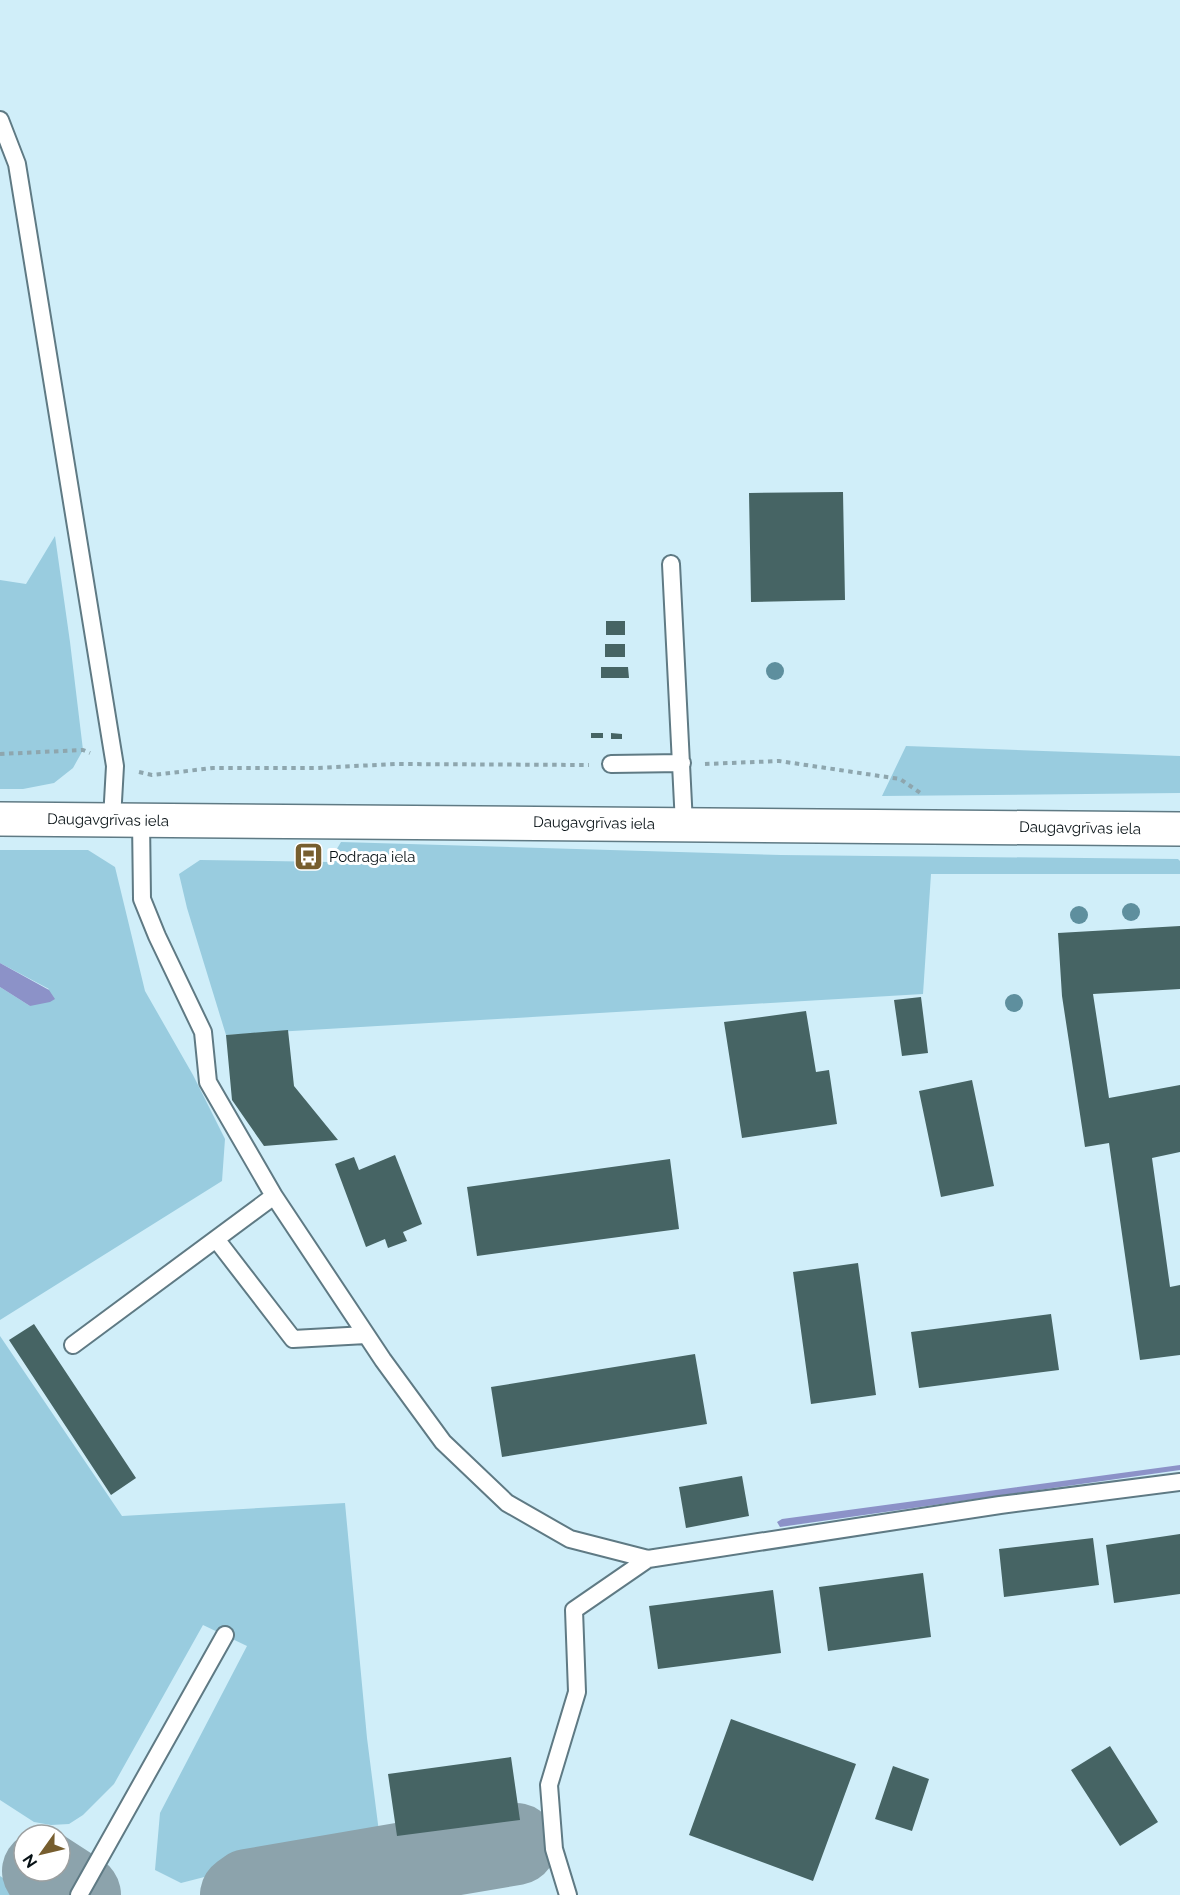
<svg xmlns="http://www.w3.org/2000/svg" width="1180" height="1895" font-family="Raleway,sans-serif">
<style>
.green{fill:#99ccdf}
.water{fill:#8c92c8}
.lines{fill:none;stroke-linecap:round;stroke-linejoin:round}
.taxiway{stroke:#8ca3ac;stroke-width:82}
.building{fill:#466464}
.lane-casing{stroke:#5f7a84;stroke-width:20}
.secondary-casing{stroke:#5f7a84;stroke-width:36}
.path{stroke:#8ea6ae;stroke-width:4;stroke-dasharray:4.5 4.5;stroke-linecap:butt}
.lane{stroke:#fff;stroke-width:16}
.secondary{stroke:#fff;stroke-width:33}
.tree{fill:#5e8f9e}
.labels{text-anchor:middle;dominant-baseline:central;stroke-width:6;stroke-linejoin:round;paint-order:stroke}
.street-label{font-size:15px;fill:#071115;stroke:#fff}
.poi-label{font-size:15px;fill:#071115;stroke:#fff;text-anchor:start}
</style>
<rect width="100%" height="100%" fill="#d0eef9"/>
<path class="green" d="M55,536l15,106 13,108 -10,18 -19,15 -31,6h-23v-209l26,4z
M906,746l274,10v37l-298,3z
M341,842l440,13 397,4 2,2v13h-249l-8,120 -697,41 -39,-127 -8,-34 21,-14 129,2z
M0,850h88l27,17 30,124 48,84 32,64 -3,42 -222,139v-333l30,19 19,-17 -49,-26z
M0,1336l122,180 223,-13 22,235 12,94 -198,51 -26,-13 5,-57 87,-167 -44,-21 -89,159 -31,31 -14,9 -18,1 -17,-3 -34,-22z
M0,1876l29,19h-29z"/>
<path class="water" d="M0,963l49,27 6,9 -5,3 -20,4 -30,-19z
M1180,1465v5l-400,57 -3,-5 5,-3z"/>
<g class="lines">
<path class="taxiway" d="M43,1871l37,24
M241,1895l7,-5 268,-46"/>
</g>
<path class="building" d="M843,492l2,108 -94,2 -2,-109z
M606,621h19v14h-19z
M605,644h20v13h-20z
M601,667h27l1,11h-28z
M591,733h12v5h-12z
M611,733l11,1v5h-11z
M1180,926v63l-87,5 16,104 71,-13v67l-28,6 18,129 10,-2v70l-40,5 -31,-217 -24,4 -23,-151 -4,-63z
M921,997l7,56 -26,3 -8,-56z
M806,1011l10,61 13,-2 8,54 -95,14 -18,-116z
M288,1030l6,56 44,54 -74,6 -32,-46 -6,-65z
M972,1080l22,106 -53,11 -22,-106z
M395,1155l27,69 -19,8 4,9 -19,7 -3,-9 -19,8 -31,-83 19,-7 5,13z
M670,1159l9,70 -202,27 -10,-69z
M858,1263l18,132 -65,9 -18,-132z
M1051,1314l8,56 -140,18 -8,-56z
M34,1324l102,154 -25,17 -102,-155z
M695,1354l12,70 -205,33 -11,-70z
M742,1476l7,40 -63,12 -7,-41z
M1180,1534v60l-66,9 -8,-58z
M1093,1538l6,47 -95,12 -5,-48z
M923,1573l8,64 -103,14 -9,-64z
M773,1590l8,63 -123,16 -9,-63z
M731,1719l125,45 -43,117 -124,-46z
M1110,1746l48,76 -38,24 -49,-76z
M511,1757l9,63 -123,16 -9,-62z
M893,1766l36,13 -17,52 -37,-12z"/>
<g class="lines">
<defs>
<path id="lane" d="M0,120l17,44 98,602 -3,53
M671,564l13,260
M611,764l71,-1
M274,1196l109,164 60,82 64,61 63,36 78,20
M216,1239l77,100 73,-4
M73,1345l201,-149 -66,-114 -5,-50 -46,-96 -15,-37 -1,-79
M79,1895l146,-260
M568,1895l-14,-46 -5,-64 28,-93 -3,-82 74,-51 352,-54 180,-23"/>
<path id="secondary" d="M0,819l1180,10"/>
</defs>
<use href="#lane" class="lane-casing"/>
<use href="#secondary" class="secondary-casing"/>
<path class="path" d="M0,754l83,-4 7,3
M705,764l74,-3 121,18 22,15
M139,772l13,3 61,-7h103l79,-4 194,1"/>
<use href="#lane" class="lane"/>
<use href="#secondary" class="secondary"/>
</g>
<g class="tree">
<circle cx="775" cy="671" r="9"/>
<circle cx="1131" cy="912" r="9"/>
<circle cx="1079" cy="915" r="9"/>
<circle cx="1014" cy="1003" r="9"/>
</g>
<defs>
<symbol id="bus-square" viewBox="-11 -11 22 22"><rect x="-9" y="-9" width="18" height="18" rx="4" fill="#775e2f" stroke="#fff"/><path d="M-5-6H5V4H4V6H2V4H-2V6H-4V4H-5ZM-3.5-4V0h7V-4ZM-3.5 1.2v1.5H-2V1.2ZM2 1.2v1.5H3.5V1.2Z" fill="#fff"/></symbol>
</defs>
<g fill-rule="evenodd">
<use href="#bus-square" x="292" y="840" width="33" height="33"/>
</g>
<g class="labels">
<g class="street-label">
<text transform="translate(108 820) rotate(1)">Daugavgrīvas iela</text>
<text transform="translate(594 823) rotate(1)">Daugavgrīvas iela</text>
<text transform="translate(1080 828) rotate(1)">Daugavgrīvas iela</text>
</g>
<g class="poi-label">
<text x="329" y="857">Podraga iela</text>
</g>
</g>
<g transform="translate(42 1853) rotate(236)"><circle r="28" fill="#ffffff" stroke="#9ca0a1" stroke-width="1.5"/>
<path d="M0-4.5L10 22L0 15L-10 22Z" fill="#775e2f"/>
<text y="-9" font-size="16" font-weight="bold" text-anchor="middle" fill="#071115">N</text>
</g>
</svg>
